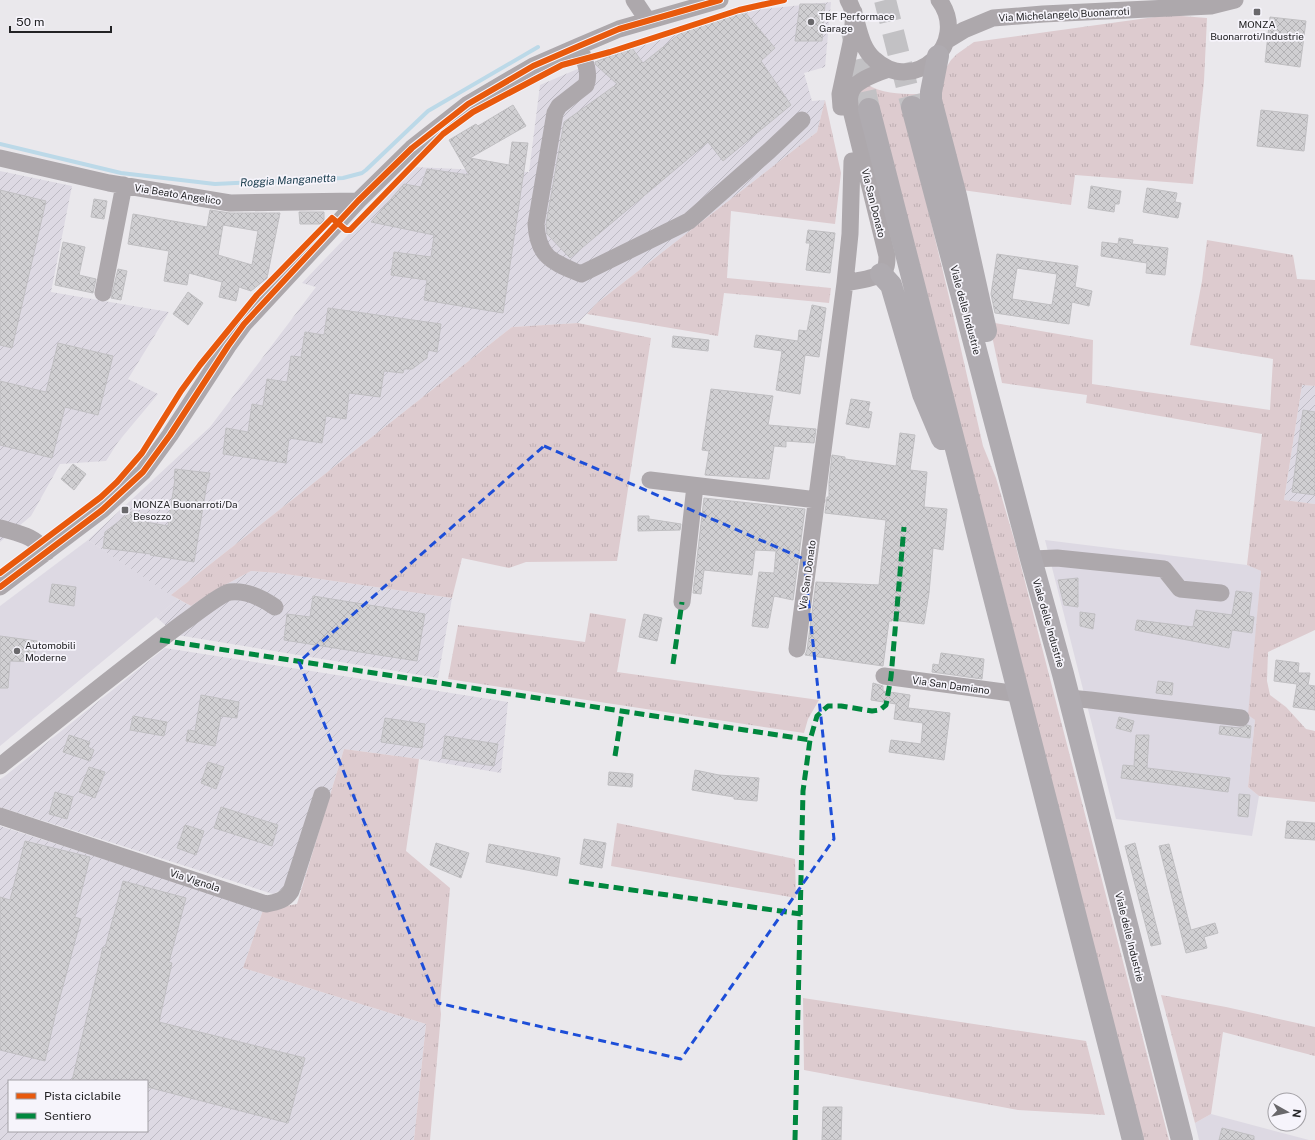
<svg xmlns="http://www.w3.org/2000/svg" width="1315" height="1140" font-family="'Public Sans',sans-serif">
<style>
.built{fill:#ddd9e3}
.industrial{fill:url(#industrial-furrows);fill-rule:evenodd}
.grass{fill:url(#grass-tufts)}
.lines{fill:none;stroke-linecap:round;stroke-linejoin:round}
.stream{stroke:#bcd9e8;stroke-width:4}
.building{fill:url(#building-cross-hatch);stroke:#c0bfc2;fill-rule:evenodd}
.major-tunnel{stroke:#c2c1c4;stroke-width:22;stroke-dasharray:22 11;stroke-linecap:butt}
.minor{stroke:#ada8ac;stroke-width:17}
.major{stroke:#afabb0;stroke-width:22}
.quiet{stroke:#00873e;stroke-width:5;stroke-dasharray:10 5;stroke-linecap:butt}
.cycleway-casing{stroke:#f6f4fb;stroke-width:8}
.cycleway{stroke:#e8590c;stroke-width:6}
.marked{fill:none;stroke:#1d4ed8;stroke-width:3;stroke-dasharray:8 5;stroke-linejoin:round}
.poi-dot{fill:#69686b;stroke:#f6f4fb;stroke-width:1.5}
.labels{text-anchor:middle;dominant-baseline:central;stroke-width:3.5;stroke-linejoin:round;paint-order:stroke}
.street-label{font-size:10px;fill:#232325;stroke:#f6f4fb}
.poi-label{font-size:10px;fill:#232325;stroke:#f6f4fb;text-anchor:start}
.water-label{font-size:11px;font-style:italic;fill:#133748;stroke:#f6f4fb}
</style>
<defs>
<pattern id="industrial-furrows" width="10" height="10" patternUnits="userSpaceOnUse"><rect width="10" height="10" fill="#ddd9e3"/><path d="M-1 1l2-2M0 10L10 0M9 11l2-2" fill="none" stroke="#bdbac3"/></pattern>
<pattern id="grass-tufts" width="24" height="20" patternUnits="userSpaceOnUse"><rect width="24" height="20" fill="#ddcbcf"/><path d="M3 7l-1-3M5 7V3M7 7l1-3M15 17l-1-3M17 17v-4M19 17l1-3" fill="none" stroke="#bdaeb2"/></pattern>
<pattern id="building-cross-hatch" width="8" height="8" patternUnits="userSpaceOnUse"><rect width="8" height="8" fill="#d0cfd2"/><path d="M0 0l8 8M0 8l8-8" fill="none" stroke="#b2b1b4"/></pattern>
</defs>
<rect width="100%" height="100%" fill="#eae8ec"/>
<path class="built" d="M88,540l90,59 -178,147v-140z
M1045,540l202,25 14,6 -12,144 6,5 -7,67 11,9 -7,40 -136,-17z
M1211,1114l98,26h-110l-4,-17z"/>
<path class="industrial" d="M831,2l-6,65 -21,6 8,28 13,-1 -8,32 -220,171 -19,20 -66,4 -341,268 -83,-55 122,-113 106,-140 -14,-4 111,-116 116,5 11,-87 54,-23 38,-14 55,-20 57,-17z
M0,171l72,15 -21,106 118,20 -41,67 30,15 -40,48 -12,19 -46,3 -29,52 -31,26z
M1302,385l13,1v118l-31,-4z
M251,571l27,2 174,25 -14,80 -261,-43 -21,-18 22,-18 13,7 21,-14z
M165,648l343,54 -7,71 -82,-14 -75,-10 -43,141 -15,-3 -13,7 -273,-87v-27z
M0,826l263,84 -20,58 183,56 -12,116h-414zM9,1081h138v50h-138z"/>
<path class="grass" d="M1169,15l38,3 -3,63 -11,103 -118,-9 -4,30 -109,-15 -21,-85v-22l5,-15 5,-8 6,-6 17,-12z
M866,84c18,11 39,10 59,10v4l-22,7 47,196 33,145 13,32 18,61 155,601h-27l-150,-594 -138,-439 2,-8z
M825,100l16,73 -6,51 -104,-13 -4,67 104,10 -2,15 -105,-10 -6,43 -131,-22 10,-11 220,-171z
M1207,240l86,15 4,24 18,1v106l-13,-1 -18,115 31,4v126l-47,22 -1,29 3,14 16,12 20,22 9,2v71l-56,-6 -11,-9 7,-67 -7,-5 13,-144 -14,-6 15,-131 -176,-31 1,-8 -85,-12 -13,-61 104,18 -1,44 178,26 3,-51 -83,-14 12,-64z
M578,323l73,15 -34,223 -91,1 -17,6 -47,-10 -10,40 -174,-25 -27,-2 -39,21 -21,14 -20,-11 341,-268z
M590,613l36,6 -9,53 202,28 -11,19 -4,14 -356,-54 10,-54 127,17z
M344,749l75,10 -13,92 44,37 -10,117 1,9 -11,126h-16l12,-116 -183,-56 20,-58 34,-6z
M617,823l178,36 1,39 -185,-32z
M1161,995l65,12 89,20v29l-92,-24 -12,82 -16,9z
M803,998l283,43 19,74 -87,-5 -214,-40z"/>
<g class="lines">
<path class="stream" d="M0,144l121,29 94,11 128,-6 19,-5 4,-3 62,-59 110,-64"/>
</g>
<path class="building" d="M800,4h25l-3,37h-27z
M744,11l31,37 -14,13 30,44 -68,56 -15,-19 -138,116 -23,-24 -1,-10 18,-102 53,-38 -21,-19 -1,-3 37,-14 11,15 44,-35z
M1270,17l36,4 -6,46 -35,-5z
M513,105l13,21 -56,32 39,7 3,-23 16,1 -25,170 -79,-13 3,-20 -36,-5 3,-23 37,5 3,-22 -63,-13 33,-38 17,3 6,-18 42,6 -20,-35 27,-16 2,2z
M1261,110l47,5 -4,36 -47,-5z
M1091,186l30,5 -2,13h-4l-1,8 -26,-4z
M1147,188l30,5 -2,9 6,1 -3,15 -35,-6z
M0,190l46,11 -34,147 -12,-3z
M94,199l13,2 -3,18 -13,-2z
M210,210l20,3h50l-13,65 -16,13 -12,-4 -3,14 -17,-4 3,-15 -33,-9 -2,12 -23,-4 5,-30 -41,-7 5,-30 74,13zM223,225l35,6 -6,34 -34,-10z
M299,212h25v10l-1,2h-23z
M808,230l27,3 -5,40 -24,-3 4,-27h-4z
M1119,238l14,2 -1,4 36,4 -3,27 -19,-2 1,-10 -46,-7 1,-14 16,2z
M63,242l22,5 -6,28 17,4 -3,14 -38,-8z
M997,254l81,12 -3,21 17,4 -3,15 -17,-4 -3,22 -74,-11 -4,-19zM1017,268l40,6 -5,31 -40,-6z
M118,269l9,2 -6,29 -10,-2z
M188,292l15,11 -15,22 -15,-11z
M812,305l14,3 -7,49 -14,-2 -5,39 -24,-4 6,-39 -28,-4 2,-12 42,6 1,-11 8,1z
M328,308l113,16 -4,28 -9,-2 -1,8 -15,11h-8l-1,4 -19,-2 -4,26 -31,-4 -3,26 -20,-3 -4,27 -33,-5 -3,25 -63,-9 3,-26 22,4 4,-28 11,2 4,-27 20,3 4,-26 10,1 4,-25 19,3z
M673,336l36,4 -1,11 -36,-4z
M58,343l55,13 -15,59 -33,-8 -13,51 -52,-13v-64l46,11z
M711,389l62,7 -5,29 48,4 -2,14 -28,-2v6l-12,-1 -5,33 -64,-4 4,-24 -7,-1z
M851,399l19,3 -2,9 4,1 -3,16 -23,-4z
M1303,410l12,2v83l-23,-3z
M900,433l15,2 -5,35 17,2 -3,35 23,2 -4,41 -10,-2 -4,45 -5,31 -32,-4v1h-3l-6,45 -78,-11 2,-5 9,-68 63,3 7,-65 -61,-7 2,-16h2v-15l3,-27 13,2v2l51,7z
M73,464l13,10 -12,16 -13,-11z
M175,469l35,4 -2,10h-1l-13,79 -44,-7 1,-1 -48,-6 2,-16 26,-20 15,2v8l22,4 7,-47h-1z
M704,498l101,11 -12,91 -19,-4 -6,32 -16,-2 7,-54 15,1 2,-22 -21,-1 -3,25 -48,-5 -3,24 -8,-1z
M638,516h11v3l32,5 -1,6 -42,1z
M1078,578v29l-14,-2 -6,-25z
M52,584l24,3 -2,19 -25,-4z
M1236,591l16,2 -3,23 5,1 -2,16 -20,-3 -3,18 -94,-18 2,-10 56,7 3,-17 36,5z
M313,596l112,18 -8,47 -133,-21 3,-26 23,3z
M1080,612l15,2 -2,15 -13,-3z
M644,614l18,4 -5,23 -18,-4z
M0,636l37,5 -4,21 -23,-1 -2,27h-8z
M941,653l43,6 -2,20 -50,-7 1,-8 6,1z
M1276,660l23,3 -1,10h12l-2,12 7,1v24l-22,-3 4,-23 -23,-3z
M1158,681l15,2 -1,12 -16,-2z
M873,683l10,3v5l27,4 -2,13 42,5 -6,47 -55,-8 2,-12 30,4 2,-21 -29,-4 2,-15 -25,-4z
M201,695l38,7 -2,16 -16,-2 -6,30 -29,-5 2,-11 7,1z
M133,716l34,6 -3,14 -34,-6z
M1119,717l15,4 -3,11 -15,-4z
M385,718l40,6 -3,24 -41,-6z
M1247,725l4,1 -1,12 -31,-4 1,-8 20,2z
M69,735l21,7 -2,5 6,3 -4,11 -27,-9z
M1136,735h13l-2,33 83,10 -2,14 -107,-14 2,-13 11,1z
M445,736l53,8 -4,22 -52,-8z
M208,762l16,5 -8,22 -15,-6z
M89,767l16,5 -10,26 -16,-6z
M695,770l24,5 40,3 -2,23 -23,-2v-2l-42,-7z
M609,772l24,2 -1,13 -24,-2z
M55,792l18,5 -6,22 -18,-5z
M1239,794l11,1 -2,22 -10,-1z
M221,807l57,18 -6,21 -58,-18z
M1287,821l28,2v17l-30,-2z
M185,825l19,6 -8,24 -19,-7z
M584,839l22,4 -4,25 -22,-4z
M25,841l65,16 -15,60 6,2 -25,93 -11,49 -45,-11v-153l10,3z
M436,843l33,10 -8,25 -31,-13z
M1135,843l26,101 -10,2 -26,-100z
M489,844l71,14 -3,18 -71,-14z
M1169,844l22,86 24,-7 3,10 -14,4 3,11 -21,5 -27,-107z
M123,881l63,17 -17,64 3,1 -13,59 146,36 -17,65 -141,-36v-6h-75l31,-134 2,1z
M823,1107h19l-1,33h-19z
M1222,1128l32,8v4h-35z"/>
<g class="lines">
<path class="major-tunnel" d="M885,0l27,107
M851,27l18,82"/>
<path class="minor" d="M634,0l14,21
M848,0c11,18 9,44 26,59 40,38 97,-16 65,-59
M946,41l18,-11 29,-12 50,-4 168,-8 24,-6
M579,46c4,11 12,26 7,39l-27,21 -4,7 -19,111c2,34 17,38 45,50l108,-53 80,-70 33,-31
M841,107l-1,-13 12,-56 2,-26
M0,158l109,25 121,20 128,-2
M845,283c10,-2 28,-4 36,-9 6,-4 6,-12 6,-18l-37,-150c0,-3 -1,-7 0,-10 1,-14 27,-23 39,-27
M103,293l21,-108
M650,480l167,20
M0,528c20,6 33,7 47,24
M1031,559l26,-1 107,11 16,20 41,4
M0,587l102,-77 41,-38 27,-37 58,-89 16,-22 114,-123 54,-53 56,-44 65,-38 46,-20 40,-17 101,-29
M682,602l13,-116
M797,649l48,-366 5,-49 2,-73
M884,676l135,18
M1069,698l21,2 151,18
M0,766c61,-48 122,-98 184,-144 9,-6 38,-29 46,-30 17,-2 32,6 45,15
M0,816l266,88c12,-2 19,-4 25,-13l31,-96"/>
<path class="major" d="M938,56l-7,36v8l25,96 30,135
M912,107l119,452 32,115 119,466
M869,109l264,1031
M881,274l10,11 32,109 19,45"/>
<path class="quiet" d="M160,640l650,100
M673,664l9,-62
M615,756l7,-44
M569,881l232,33
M795,1140l8,-349 7,-51 7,-24 11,-10h13l31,5 8,-1 6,-5 5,-28 13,-150"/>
<defs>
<path id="cycleway" d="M0,573l101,-76 16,-15 25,-29 39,-62 19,-26 57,-70 75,-77 14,12h4l93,-96 30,-22 89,-47 48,-13 129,-42 45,-10
M0,587l102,-77 41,-38 27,-37 58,-89 16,-22 114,-123 54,-53 56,-44 65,-38 46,-20 40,-17 101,-29"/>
</defs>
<use href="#cycleway" class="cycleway-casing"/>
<use href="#cycleway" class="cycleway"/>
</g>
<path class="marked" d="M544,446l260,113 30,280 -153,220 -243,-56 -139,-341z"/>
<g class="poi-dot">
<rect x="1253" y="8" width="8" height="8" rx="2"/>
<circle cx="811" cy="22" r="4"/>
<rect x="121" y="506" width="8" height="8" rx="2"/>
<circle cx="17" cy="651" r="4"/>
</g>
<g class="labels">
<g class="street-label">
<text transform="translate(1064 14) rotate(-3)">Via Michelangelo Buonarroti</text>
<text transform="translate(178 194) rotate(9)">Via Beato Angelico</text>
<text transform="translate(874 203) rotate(76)">Via San Donato</text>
<text transform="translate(966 310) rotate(75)">Viale delle Industrie</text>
<text transform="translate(807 575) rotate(-82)">Via San Donato</text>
<text transform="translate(1049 623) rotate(74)">Viale delle Industrie</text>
<text transform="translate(951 685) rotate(8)">Via San Damiano</text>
<text transform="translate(195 880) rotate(18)">Via Vignola</text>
<text transform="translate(1130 937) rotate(76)">Viale delle Industrie</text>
</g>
<g class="poi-label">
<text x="819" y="16">TBF Performace<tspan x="819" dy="12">Garage</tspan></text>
<text x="1257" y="24" text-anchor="middle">MONZA<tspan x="1257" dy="12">Buonarroti/Industrie</tspan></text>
<text x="133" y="504">MONZA Buonarroti/Da<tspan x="133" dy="12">Besozzo</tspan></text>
<text x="25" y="645">Automobili<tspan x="25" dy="12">Moderne</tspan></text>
</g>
<g class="water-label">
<text transform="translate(288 180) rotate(-3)">Roggia Manganetta</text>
</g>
</g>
<rect x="8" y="1080" width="140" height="52" fill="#f6f4fb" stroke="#a2a0a5"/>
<rect x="16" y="1093" width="20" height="6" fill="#e8590c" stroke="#a2a0a5"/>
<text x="44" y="1100" font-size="12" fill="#232325">Pista ciclabile</text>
<rect x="16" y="1113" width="20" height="6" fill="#00873e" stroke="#a2a0a5"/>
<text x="44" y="1120" font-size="12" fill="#232325">Sentiero</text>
<g transform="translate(1287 1112) rotate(98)"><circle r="19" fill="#f6f4fb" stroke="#a2a0a5"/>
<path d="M0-3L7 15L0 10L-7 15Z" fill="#69686b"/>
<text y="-6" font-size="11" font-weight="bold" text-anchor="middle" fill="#232325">N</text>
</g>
<path d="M10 26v6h101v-6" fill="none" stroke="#232325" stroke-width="2"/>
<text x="16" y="26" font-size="12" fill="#232325" stroke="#f6f4fb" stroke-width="3" paint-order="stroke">50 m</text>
</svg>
